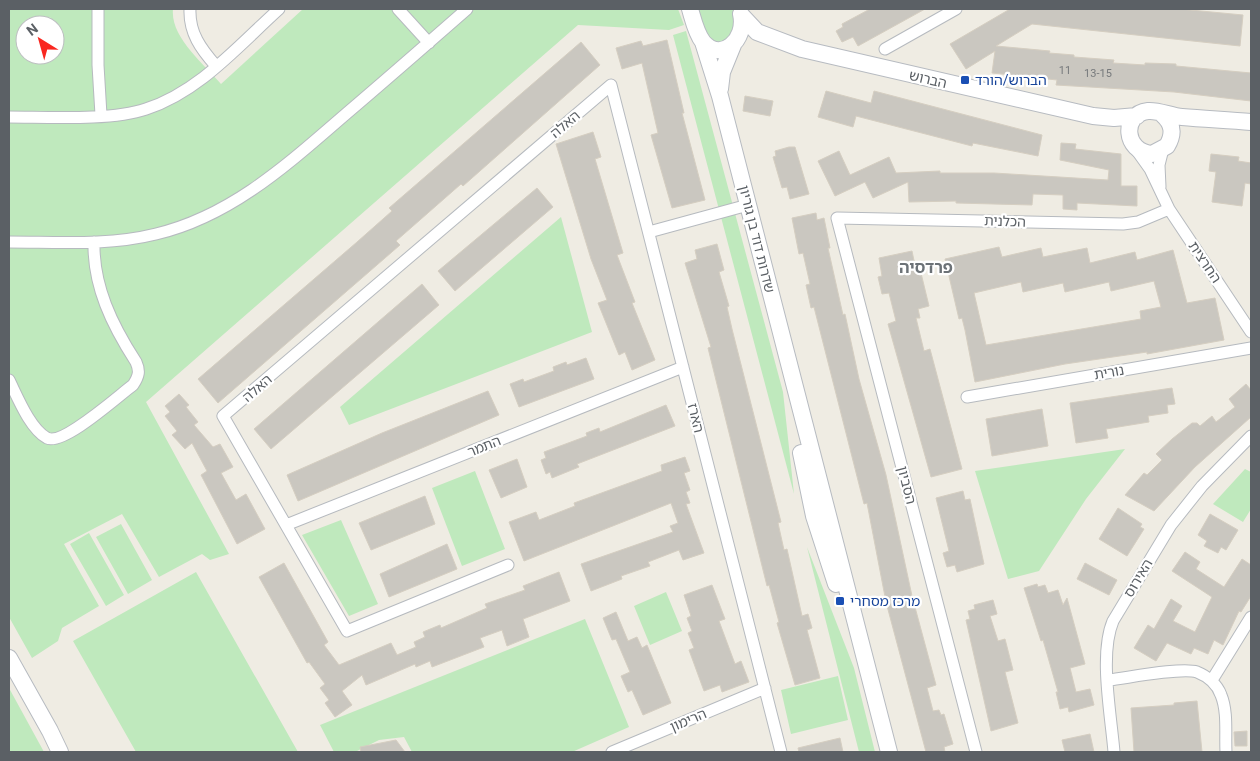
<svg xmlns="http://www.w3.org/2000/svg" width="1260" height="761" font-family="Roboto,'Noto Sans Hebrew',sans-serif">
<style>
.green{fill:#bfe9bd;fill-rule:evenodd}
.building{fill:#cac7c0;stroke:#d5cec1;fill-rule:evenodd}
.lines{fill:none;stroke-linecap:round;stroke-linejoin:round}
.street-casing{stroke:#b6babf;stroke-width:13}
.secondary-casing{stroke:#b7bbc1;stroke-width:18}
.street{stroke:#fff;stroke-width:11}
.secondary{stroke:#fff;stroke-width:16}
.transit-dot{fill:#1a4fb4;stroke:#fff;stroke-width:2}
.labels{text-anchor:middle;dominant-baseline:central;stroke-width:4.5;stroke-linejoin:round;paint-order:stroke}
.number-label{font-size:11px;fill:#777a7c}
.street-label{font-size:14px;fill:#5b6065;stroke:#fff}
.transit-label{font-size:14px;fill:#164399;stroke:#fff;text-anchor:start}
.quarter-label{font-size:16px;font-weight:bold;fill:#6c7277;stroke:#fff}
</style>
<rect width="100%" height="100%" fill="#efece3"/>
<path class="green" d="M9,9h164c-3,28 31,55 48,75l82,-75h375l6,16 -15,5 -91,-5 -432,377 83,152 -19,6 -8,-6 -43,23 -37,-63 -58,30 35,62 -37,22 -4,13 -26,17 -23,-41zM25,25h30v30h-30z
M696,9h38l4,15 -4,12 -15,7 -11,-5z
M686,31l97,361 11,102 -121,-459z
M561,217l31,115 -243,93 -9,-18z
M1125,449l-39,50 -47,72 -31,8 -33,-108z
M1245,469l6,3v37l-8,13 -30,-18z
M475,471l30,78 -43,17 -30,-78z
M341,520l37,84 -29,12 -47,-81z
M121,524l31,56 -24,14 -32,-57z
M89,533l35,62 -18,11 -36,-62z
M807,547l47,121 21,84h-16z
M196,572l102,180h-162l-63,-111z
M666,592l16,39 -32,14 -16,-39z
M585,619l44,108 -57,25h-160l-8,-15 -25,3 -24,12h-21l-14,-27z
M838,676l10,44 -57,14 -10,-44z
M9,688l35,64h-35z"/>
<path class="building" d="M870,9h55l-67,37 -5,-9 -11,5 -6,-11 7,-4 -1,-3z
M1010,9h170l63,6 -3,31 -208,-22 -36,22 54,5 -1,2 25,2v2l40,3 -1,3 32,2v-2l31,1v2l75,7v28l-77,-9 -118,-7 1,-5 -65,-7 3,-22 -29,18 -16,-25z
M667,40l17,73h-2l23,87 -33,8 -21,-73 7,-2 -16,-70 -20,6 -6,-21 25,-7 2,5z
M581,42l19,23 -137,121 -2,-2 -65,57 4,4 -182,158 -20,-24 159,-137 35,-31 -3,-3z
M826,91l45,12 3,-12 168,44 -4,21 -65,-13 -1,3 -116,-30 -3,11 -35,-10z
M745,96l28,5 -3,15 -27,-5z
M593,132l8,25 -6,2 28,94 -6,2 18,47 -3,1 23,57 -23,10 -7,-18 -6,3 -21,-52 9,-3 -16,-41 -35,-115z
M1061,143l15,1 -1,5 46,5v32h16v20l-60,-3v7l-14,-1v-14l-30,-1 -1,11 -76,-2v-2l-47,1 -1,-20 -35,16 -8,-16 -30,14 -17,-35 21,-10 11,24 39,-18 7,16 44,-2v2h54l114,7 1,-10 -49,-10z
M789,147h6l14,47 -19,5 -3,-12 -5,1 -9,-31 3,-1 -1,-5z
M1211,154l28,3 -1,4 13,2v21l-6,-1 -3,23 -30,-4 4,-30 -7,-1z
M537,188l16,19 -98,84 -17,-20z
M816,213l1,7 7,-2 6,30h-2l15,67 2,-1 14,65 27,96 26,121 24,89 -9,3 6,23 6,-1 2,5 3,-1 9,30 -9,3 1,5h-19l-40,-150 -19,-99 -3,1 -50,-197 -3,1 -5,-23 4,-1 -7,-31 -4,1 -7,-36z
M717,244l7,26 -5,2 10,34 -2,1 5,22 49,193 -3,1 6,27 3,-1 15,67 6,-2 4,14 -5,2 13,48 -25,7 -18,-62 2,-1 -10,-37 -2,1 -59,-238 3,-1 -26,-84 12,-4 -2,-9z
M999,247l3,10 39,-9 2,9 44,-9 3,15 45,-11 2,8 36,-10 14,53 28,-5 9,42 -77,14v-2l-82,12 -90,18 -10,-52 -3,-12 -3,1 -14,-60zM1154,281l7,26 -21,4 1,8 -155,26 -12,-52 47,-11 2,10 40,-9 2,9 44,-10 2,9z
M912,251l4,19 4,-1 9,37 -11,3 2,9h-4l8,33 6,-2 32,120 -31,8 -43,-153 8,-3 -7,-28 -7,1 -4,-17 4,-1 -3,-18z
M422,284l17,21 -168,144 -17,-20z
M586,358l8,21 -75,28 -9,-23 13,-5 1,3 30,-11 -1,-4 13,-5 1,3z
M1246,384l5,6v27l-56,50 -41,44 -29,-16 19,-22 3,2 15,-15 -6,-6 16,-15 20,-16h5l3,3 12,-10 4,6 19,-15 -6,-8z
M1172,388l3,16 -8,1 1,8 -20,3 1,6 -43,7 2,9 -32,5 -6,-40z
M488,391l11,24 -201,86 -11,-26 95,-42z
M179,394l10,11 -3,2 12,15 -4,3 19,22 7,-3 13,23 -12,6 15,27 10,-6 19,35 -28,15 -36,-69 6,-4 -15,-28 -7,6 -13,-14 5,-4 -12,-15 5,-4 -5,-6z
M666,405l9,21 -98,38 2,3 -27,11 -2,-6 -4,2 -5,-14 5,-2 -2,-6 43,-16 -1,-3 13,-5 1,4z
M1042,409l6,37 -56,10 -6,-37z
M685,457l5,14 -6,2 6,17 -4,2 4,11 -4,1 18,49 -21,7 -4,-10 -31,12 2,4 -29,10 1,3 -31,12 -10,-27 92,-32 -3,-6 8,-3 -7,-20 -147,58 -15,-39 27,-10 3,8 36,-14 -1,-3 88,-32 -1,-6z
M517,459l10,28 -26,11 -12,-28z
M963,491l2,9 5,-1 14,65 -27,8 -2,-7 -8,2 -4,-14 6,-2 -13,-53z
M425,496l10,28 -64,26 -12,-27z
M1118,508l24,16 -2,3 4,2 -17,27 -28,-17z
M1210,514l28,16 -12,20 -5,-3 -3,6 -14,-7 3,-5 -9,-6z
M447,544l10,25 -68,28 -9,-23z
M1185,552l15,10 -4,7 28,18 18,-28 9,6v31l-10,16 -2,-1 -16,34 -9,-5 -6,14 -14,-6 -3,6 -24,-11 -11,18 -22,-13 14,-23 6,4 17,-30 11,7 -9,15 22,11 17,-35 -40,-26z
M284,563l44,79 -4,3 15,20 52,-22 6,12 19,-8 -2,-5 11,-5 -2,-5 17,-7 1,3 46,-20 -2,-4 40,-14 -2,-4 36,-14 11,29 -47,18 6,18 -22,9 -5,-16 -22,8 4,9 -52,20 -2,-6 -14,6 -1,-3 -49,21 -4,-10 -20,16 10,14 -17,12 -10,-14 4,-3 -9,-12 5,-4 -16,-22 -2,1 -48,-86z
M1085,563l32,17 -8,15 -32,-16z
M1037,584l1,3 7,-2 3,8 10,-3 5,15 4,-7 18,66 -15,4 6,24 14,-3 4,16 -25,7 -1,-5 -8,2 -4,-17h2l-15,-52 -2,1 -17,-53z
M712,585l13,34 -6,2 16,43 6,-3 8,21 -27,10 -2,-7 -16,6 -15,-41 5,-2 -6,-15 4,-2 -5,-13 4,-2 -7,-21z
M993,600l4,14 -7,2 8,25 7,-2 8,31 -8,2 13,51 -27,8 -25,-111 4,-1 -2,-8 7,-2 -1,-4z
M616,612l12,29 9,-4 5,11 5,-3 24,58 -28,12 -11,-25 -4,2 -7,-16 9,-4 -14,-33 -4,1 -9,-22z
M1197,701l5,51h-68l-3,-44 43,-3v-2z
M1247,731v15h-12l-1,-14z
M1090,734l4,18h-29l-3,-12z
M840,738l3,14h-44l-1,-4z
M396,740l9,12h-44l-1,-5z"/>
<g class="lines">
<defs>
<path id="street" d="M98,9v56l3,50
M190,9c-1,24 11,40 26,57
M398,9l31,34
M885,49l71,-40
M9,117c38,0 102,4 137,-8 53,-17 92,-63 133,-100
M1135,148l15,21 19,40 82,123
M1160,187l-1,-22 4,-16
M649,232l99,-27
M9,242c49,0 99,4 147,-8 76,-18 133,-71 191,-121 40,-34 80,-69 120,-104
M9,380c8,16 21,49 38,58 16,8 71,-42 86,-53 6,-9 7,-14 3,-23 -24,-37 -43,-76 -42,-120
M967,397l284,-49
M286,525l397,-158
M508,565l-161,66 -124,-215 388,-331 170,667
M1109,680c18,-2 72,-13 88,-8 10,4 20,12 24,23 7,17 4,39 5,57
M1212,680l39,-63
M612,752l153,-64
M976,752l-139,-534 286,6 15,-2 31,-13
M1114,752c-3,-37 -15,-98 -1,-131l58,-96 31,-39 49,-50"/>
<path id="secondary" d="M690,9c3,10 6,24 13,33 18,21 44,-2 38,-28
M742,16l15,16 45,17 291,67 21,2 23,-2
M703,42l17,54 169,656
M720,89l2,-17 11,-27
M1163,115c10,9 11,19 4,31l-15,8c-28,-2 -31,-40 -4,-43 10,-1 23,5 34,6 23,2 46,3 69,5
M801,453l13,63 22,68
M9,658l41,73 10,21"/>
</defs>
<use href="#street" class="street-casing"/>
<use href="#secondary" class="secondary-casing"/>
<use href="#street" class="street"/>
<use href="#secondary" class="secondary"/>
</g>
<g class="transit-dot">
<rect x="960" y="75" width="10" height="10" rx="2.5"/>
<rect x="835" y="596" width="10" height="10" rx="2.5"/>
</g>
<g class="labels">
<g class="number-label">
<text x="1065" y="70">11</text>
<text x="1098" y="73">13-15</text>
</g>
<g class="street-label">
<text transform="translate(928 79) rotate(13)">הברוש</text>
<text transform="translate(565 124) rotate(-40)">האלה</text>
<text transform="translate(1005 221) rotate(2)">הכלנית</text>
<text transform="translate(757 239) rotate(76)">שדרות דוד בן גוריון</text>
<text transform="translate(1205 262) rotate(56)">החרצית</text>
<text transform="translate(1109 372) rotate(-10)">נורית</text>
<text transform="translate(257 388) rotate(-41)">האלה</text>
<text transform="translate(696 418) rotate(76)">הארז</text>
<text transform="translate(484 446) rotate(-22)">התמר</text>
<text transform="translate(907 485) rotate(76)">הסביון</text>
<text transform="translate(1138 578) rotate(-59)">האירוס</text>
<text transform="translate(688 720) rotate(-23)">הרימון</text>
</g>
<g class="transit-label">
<text x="975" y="80">הברוש/הורד</text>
<text x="850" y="601">מרכז מסחרי</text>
</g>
<g class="quarter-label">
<text x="926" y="267">פרדסיה</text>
</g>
</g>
<rect width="1260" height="761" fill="none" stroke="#5b6065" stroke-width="20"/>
<g transform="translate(40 40) rotate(323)"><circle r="24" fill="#ffffff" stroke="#bdbfc1"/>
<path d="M0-4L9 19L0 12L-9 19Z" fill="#f92720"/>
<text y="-8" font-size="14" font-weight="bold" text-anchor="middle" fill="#5b6065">N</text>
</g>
</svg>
